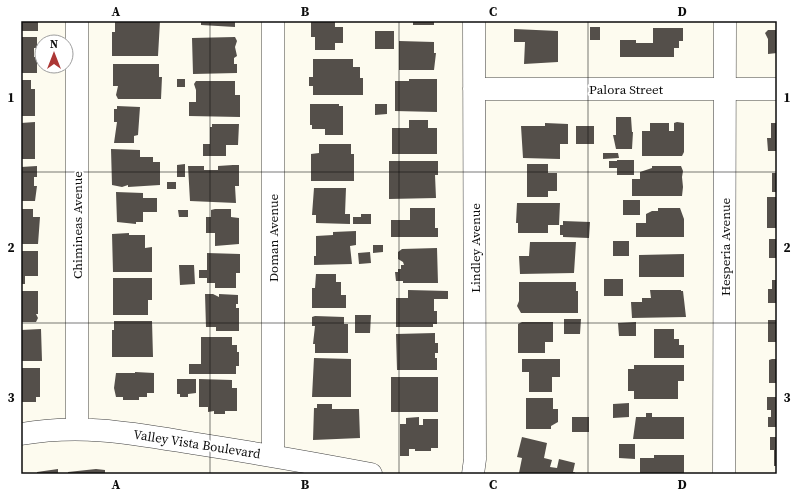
<svg xmlns="http://www.w3.org/2000/svg" width="798" height="495" font-family="'Source Serif 4',serif">
<style>
.building{fill:#544f4a}
.lines{fill:none;stroke-linecap:round;stroke-linejoin:round}
.minor-casing{stroke:#404040;stroke-width:23}
.minor{stroke:#fff;stroke-width:22}
.grid{fill:none;stroke:#0d0d0d;stroke-width:1;stroke-opacity:0.55}
.labels{text-anchor:middle;dominant-baseline:central;stroke-width:4;stroke-linejoin:round;paint-order:stroke}
.street-label{font-size:13px;fill:#0d0d0d;stroke:#fff}
.neatline{fill:none;stroke:#0d0d0d;stroke-width:1.5}
.grid-label{font-size:13px;text-anchor:middle;font-weight:bold;fill:#0d0d0d}
</style>
<rect width="100%" height="100%" fill="#fdfbef"/>
<path class="building" d="M21,21h17v10h-17z
M115,21h45l-2,35h-46v-24h3z
M201,21h34v6l-34,-2z
M311,21h24v6h8v16h-8v7h-20v-13h-4z
M413,21h21v4h-21z
M590,27h10v13h-10z
M653,28h30v13h-4v7h-5v9h-54v-17h16v3h17z
M514,29l44,2v31l-34,2 1,-22h-11z
M768,30h9v23l-9,1v-15l-3,-6z
M375,31h19v18h-19z
M21,37h16v11h-3v9h3v16h-16z
M235,37l2,4 -2,6 2,9 -3,2v6h3v9l-44,1 -1,-36z
M399,41l35,1v11h2l-2,17h-35z
M313,59h40v8h7v11h3v17h-50v-9h-4v-9h4z
M113,64h46v13h3l-1,22h-43l-2,-4 2,-9h-5z
M177,79h8v8h-8z
M409,79h28v33l-42,-1v-30h14z
M21,80h10v9h4v27h-14z
M196,81h39v14h5v22l-51,-1v-14h7v-12l-2,-6z
M310,104h29v2h4v29h-18v-6h-13v-4h-2z
M375,104h12v10l-12,1z
M117,106l23,1 -2,28 -4,1v7h-20l3,-21h-3v-13h3z
M616,117h15l1,15h1l-1,17h-16l-3,-14h3z
M409,120h19v8h9v26h-45v-26h17z
M35,122v37h-14v-36z
M677,122l7,1v29l-2,4h-40v-25h8v-8h19v8h5v-8z
M545,123l23,1v20h-8v15l-37,-1 -2,-32h24z
M771,123h6v28h-9l-1,-13h4z
M212,124h27l-1,21h-12v11h-23v-12h7v-17h2z
M576,126h18v18h-18z
M319,144h32v10h3v27h-43v-27l8,-1z
M111,149l29,1v7h13v5h7v23l-32,2v-2l-6,2 -10,-2z
M603,153h15l1,5 -16,1z
M617,160h17v15h-17v-7h-8v-7h8z
M389,161h49v14h-3l1,23 -47,1z
M185,164v13h-8v-12z
M527,164h21v9h9v18h-9v6h-21z
M233,165h6v21h-4l1,17 -46,-2 -2,-35h16v4h14v-4z
M37,166v11h-3v9h3l-2,15h-14v-34z
M652,166h29l2,5 -1,6 1,10 -1,9h-50v-17h8v-7l12,-4z
M772,173h5v19h-5z
M167,182h9v7h-9z
M314,188h32l-1,26h5v10l-34,-1v-8h-4z
M116,192l27,1v5h14v14h-14v10h-7v2l-19,-2z
M767,197h10v31h-10z
M623,200h17v15h-17z
M517,203h43l-1,22h-11v8h-30v-10h-2z
M410,208h25v20h3v9h-47v-17h19z
M658,208h22l4,11v18h-48v-14h10v-9l6,-3h6z
M21,209h12v8h7l-2,27h-17z
M215,209h16v8l8,1v26l-24,2v-13h-9v-16h5v-7z
M178,210h10v7h-9z
M361,214h10v10h-18v-7h8z
M563,221l27,1 -1,16 -26,-1v-2h-3v-10h3z
M356,231v14l-6,1 2,18 -38,1v-9h2v-20l17,-1v-3z
M129,233v2h16v13l7,-1v25h-39l-1,-38z
M769,239h8v19h-8z
M613,241h16v15h-16z
M530,242h46l-2,31 -54,1 -1,-18h10z
M373,245h10v7l-10,1z
M437,248l1,35h-35v-2h-7l-1,-9h3v-3h3v-4h3l-1,-3 -5,-3v-7l4,-3z
M21,251h17v25h-13v8h-4z
M370,252l1,11 -12,1 -1,-11z
M207,253l33,1v19h-4v15h-21v-5h-8v-5h-8v-8h8z
M684,254v23h-45v-22z
M179,265h15l1,19 -15,1z
M316,274h20v8h5v13h5v13h-34v-20h3z
M113,278h39v22h-4v15h-35z
M604,279h19v17h-19z
M772,280h5v23h-9v-14h4z
M519,282h57v9h2v22h-57l-4,-7 2,-5z
M408,290l40,1v8h-14v12h3v13h-4v3h-37v-29h12z
M650,290h31v1h2l3,26 -54,1 -1,-16h11v-4h9z
M21,291h17v23h-2l2,4 -2,4h-15z
M205,294h8l6,3v-3l19,1v9h-2v4h3v23h-23v-4h-10z
M355,315h16l-1,18h-15z
M315,316l29,1v7h4v29h-33v-9h-2l2,-18h-3v-9z
M564,319h17l-1,15h-16z
M768,320h9v22h-9z
M114,321h38l1,36h-41v-27h2z
M522,322h31v20h-8v11h-27v-29z
M636,322v14h-17l-1,-13z
M41,329l1,32h-21v-31z
M654,329h20v10h5v6h5v13h-30z
M435,333v10h3v10h-3v5h2v12h-40l-1,-36z
M201,337h31v8h5v7h2v14h-3v8h-47v-10h12z
M314,358l37,1v38h-39z
M522,359h38v18h-8v15h-23v-20h-7z
M772,359h5v24h-8v-23z
M634,365h50v16h-6v18h-44v-8h-6v-22h6z
M21,368h19v29h-4v5h-15z
M135,372l19,1v20h-7v4h-8v3h-16v-3h-7l-2,-9 2,-15h19z
M391,377h47v35h-47z
M177,379h19v14l-8,1v3h-8v-3h-3z
M199,379l33,1v8h5v23h-12v3h-11v-3l-6,1v-5h-9z
M767,397h10v30h-9v-10h3v-7h-4z
M526,398h27v11h5v13l-7,4v3h-25z
M629,403v14l-16,1v-14z
M317,404h15v5h27l1,29 -47,2 1,-32h3z
M646,413h6v4h32v22h-51l3,-22h10z
M419,417v8h4v-6h15v29h-7v3h-16v-2h-6v7h-9v-32h6v-6z
M572,417h17v15h-17z
M522,437l25,6 -3,15 8,2 -2,7 7,1 2,-9 16,4 -2,9h2l-1,2 -55,-1 3,-15 -5,-1z
M770,437h7v29h-3v-16h-4z
M619,444h16v15l-16,-1z
M654,455h30v19h-44v-16h14z
M58,469v5h-21v-2z
M96,469l9,1v4h-37v-2z"/>
<g class="lines">
<defs>
<path id="minor" d="M273,21v435
M474,89h303
M77,428v-407
M21,434c63,-11 115,0 177,10 58,9 115,19 173,30
M473,474l2,-15 -1,-438
M724,474l1,-453"/>
</defs>
<use href="#minor" class="minor-casing"/>
<use href="#minor" class="minor"/>
</g>
<path class="grid" d="M210,21v453M399,21v453M588,21v453M21,172h756M21,323h756"/>
<g class="labels">
<g class="street-label">
<text x="626" y="89">Palora Street</text>
<text transform="translate(77 225) rotate(-90)">Chimineas Avenue</text>
<text transform="translate(273 238) rotate(-90)">Doman Avenue</text>
<text transform="translate(725 247) rotate(-90)">Hesperia Avenue</text>
<text transform="translate(475 248) rotate(-90)">Lindley Avenue</text>
<text transform="translate(197 444) rotate(9)">Valley Vista Boulevard</text>
</g>
</g>
<rect width="798" height="495" fill="none" stroke="#ffffff" stroke-width="44"/>
<g transform="translate(54 54)"><circle r="19" fill="#ffffff" stroke="#9e9e9e"/>
<path d="M0-3L7 15L0 10L-7 15Z" fill="#ac3735"/>
<text y="-6" font-size="11" font-weight="bold" text-anchor="middle" fill="#0d0d0d">N</text>
</g>
<rect x="22" y="22" width="754" height="451" class="neatline"/>
<g class="grid-label">
<text x="116" y="16">A</text>
<text x="305" y="16">B</text>
<text x="493" y="16">C</text>
<text x="682" y="16">D</text>
<text x="11" y="102">1</text>
<text x="787" y="102">1</text>
<text x="11" y="252">2</text>
<text x="787" y="252">2</text>
<text x="11" y="402">3</text>
<text x="787" y="402">3</text>
<text x="116" y="489">A</text>
<text x="305" y="489">B</text>
<text x="493" y="489">C</text>
<text x="682" y="489">D</text>
</g>
</svg>
